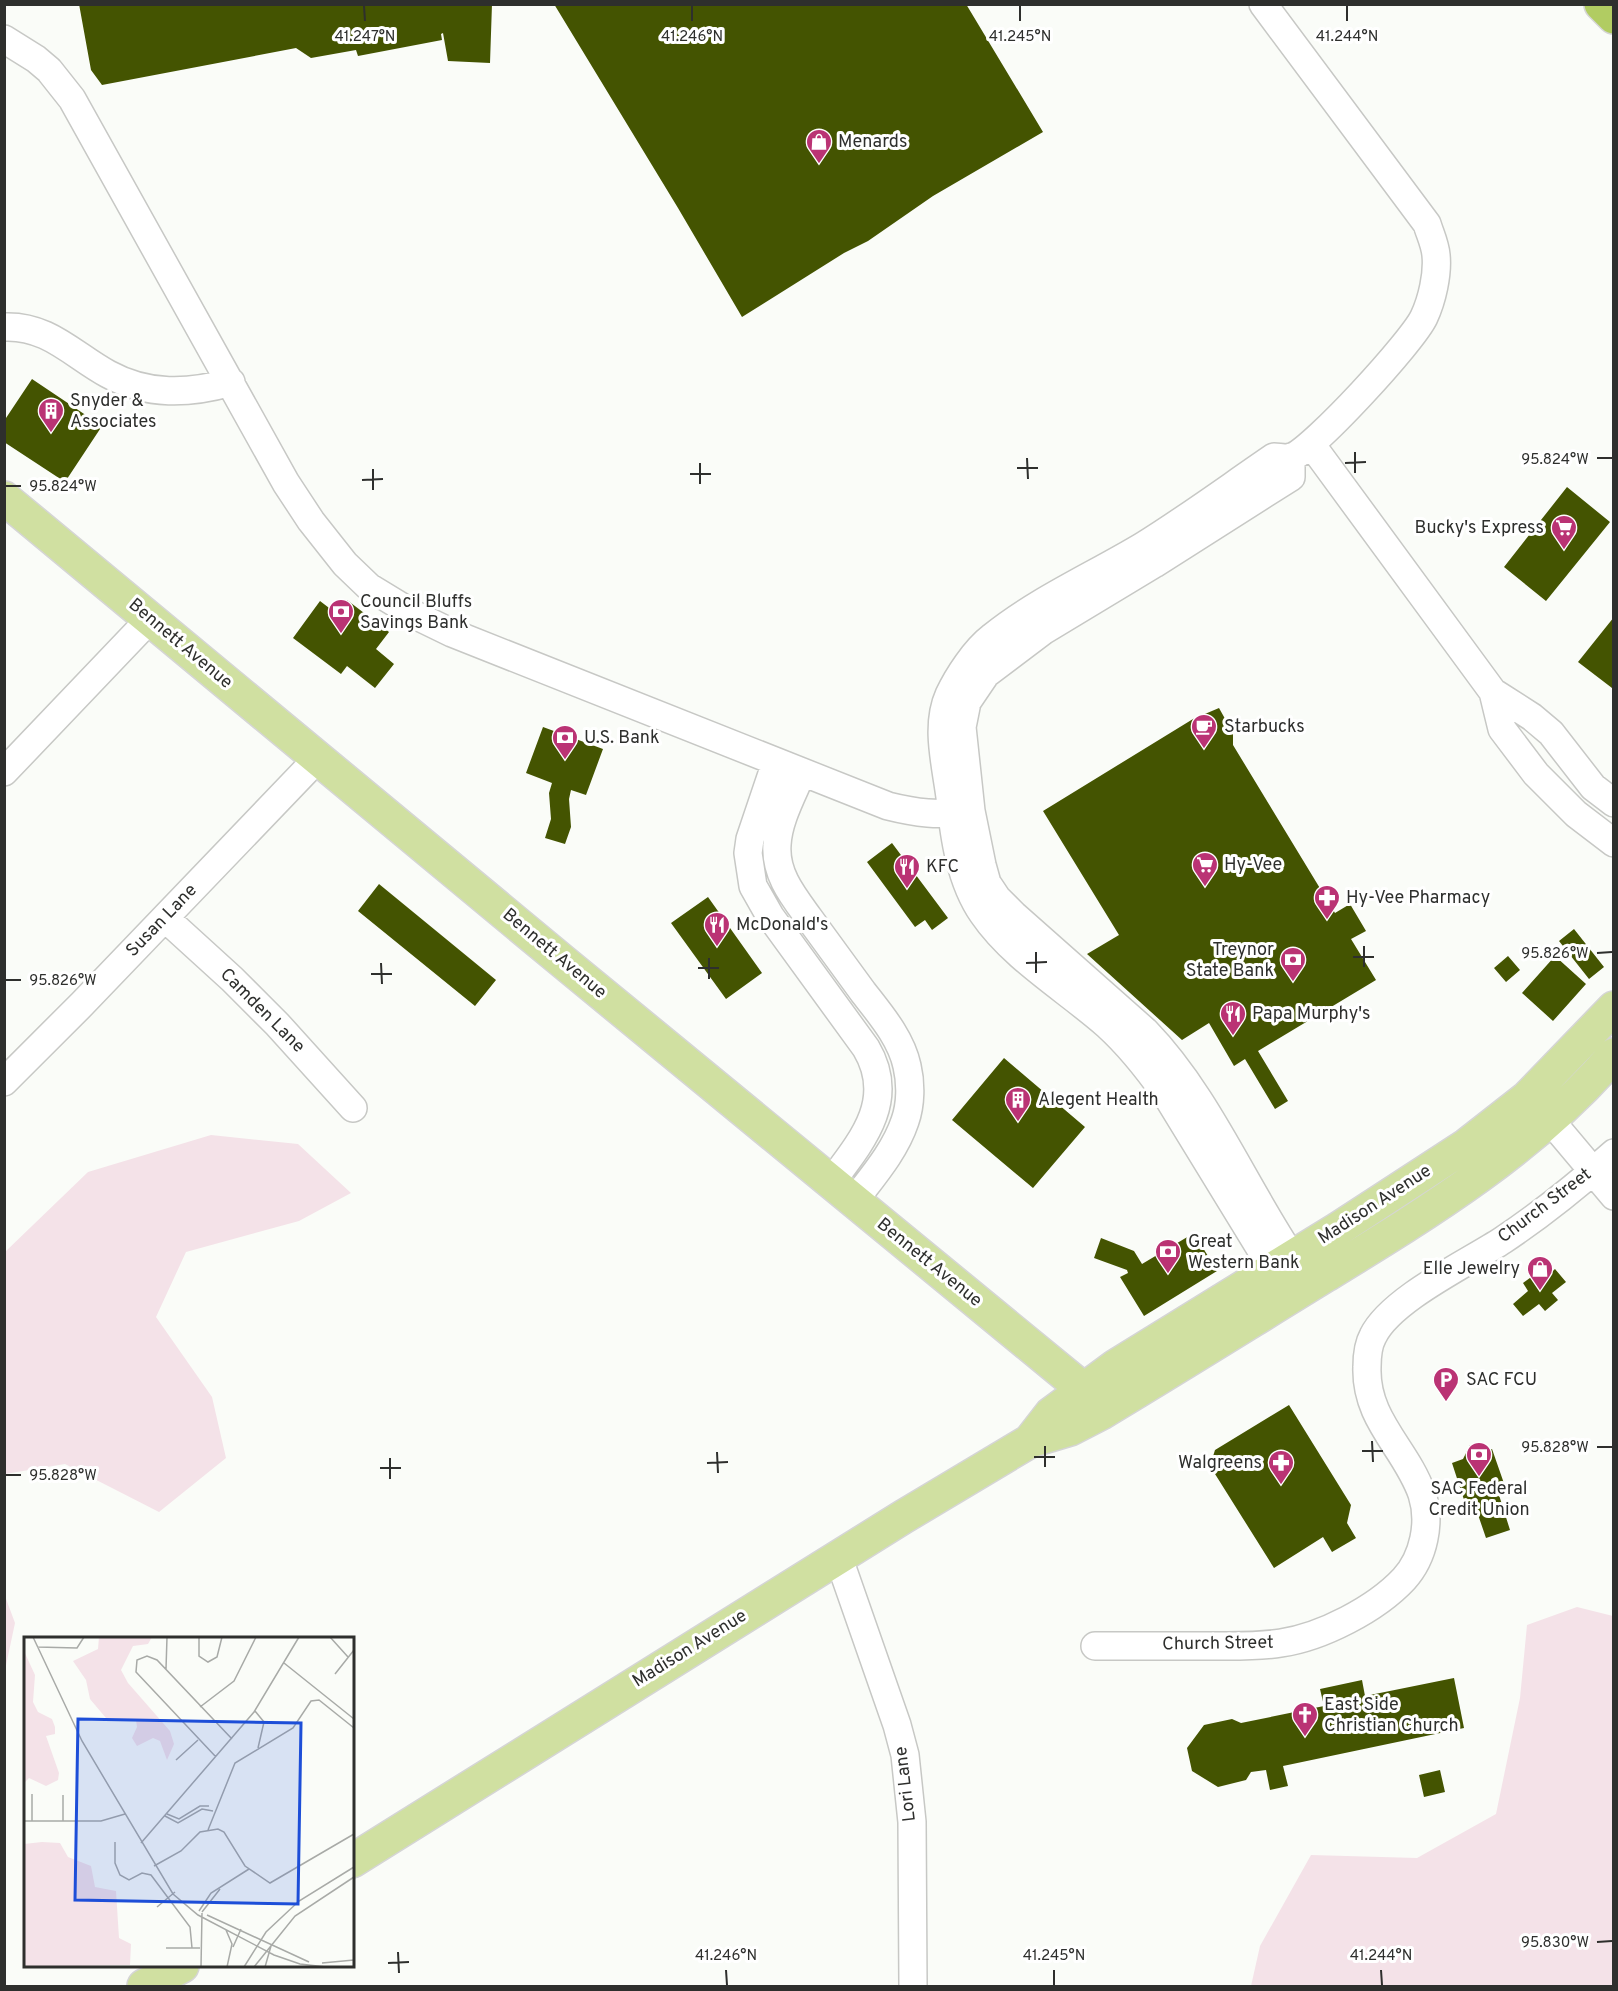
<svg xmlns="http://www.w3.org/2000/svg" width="1618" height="1991" font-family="Overpass,sans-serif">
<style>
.green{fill:#f4e2e8}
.building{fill:#445401}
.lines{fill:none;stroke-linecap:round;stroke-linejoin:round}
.minor-casing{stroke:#c7c8c5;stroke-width:30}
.major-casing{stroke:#d5d5d5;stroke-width:36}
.highway-casing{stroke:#d5d5d5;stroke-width:36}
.minor{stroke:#fff;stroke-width:27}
.major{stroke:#d0e0a1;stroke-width:33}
.highway{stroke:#b1cc62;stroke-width:33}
.ticks{fill:none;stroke:#2e2f2d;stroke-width:2}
.labels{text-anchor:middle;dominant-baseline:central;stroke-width:6;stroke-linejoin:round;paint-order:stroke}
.poi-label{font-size:18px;fill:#2e2f2d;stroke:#fff;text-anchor:start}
.street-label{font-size:18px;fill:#2e2f2d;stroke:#fff}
.inset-road{fill:none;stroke:#a8aaa7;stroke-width:1.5}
.view{fill:#1d4ed8;fill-opacity:0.15;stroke:#1d4ed8;stroke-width:3}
.inset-edge{fill:none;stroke:#2e2f2d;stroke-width:3}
.ticks-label{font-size:15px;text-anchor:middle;fill:#2e2f2d;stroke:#fff;stroke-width:6;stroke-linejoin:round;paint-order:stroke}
</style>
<rect width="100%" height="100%" fill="#fafcf8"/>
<path class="green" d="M211,1135l87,9 53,49 -52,28 -113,31 -30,65 56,80 14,61 -67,54 -94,-48 -60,10v-222l83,-80z
M5,1596l10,27 -10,47z
M1577,1607l36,9v370h-362l9,-40 51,-91 106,3 79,-44 24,-116 7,-73z"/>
<path class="building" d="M79,4h413l-2,59 -42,-2 -5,-28 -2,1 1,6 -84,16 -2,-6 -45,8 -15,-10 -194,37 -11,-15z
M554,4h412l77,128 -110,64 -65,45 -24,12 -102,64 -64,-109z
M32,379l70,47 -37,56 -61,-40v-21z
M1567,487l43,35 -64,79 -42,-34z
M347,600l42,32 -13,17 18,15 -19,24 -28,-22 -6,8 -48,-36 27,-37 17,13z
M1614,617v70l-2,1 -34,-26z
M1219,708l14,25v12l102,168 15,-9 16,27 -15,8 25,41 -118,71 30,50 -13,8 -30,-50 -11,7 -25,-43 -27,17 -95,-86 32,-19 -76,-124 150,-92z
M543,727l60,22 -17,46 -15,-5 -2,9 2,28 -6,17 -20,-6 6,-19 -2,-26 3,-10 -26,-10z
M892,843l56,75 -16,12 -7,-10 -10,7 -48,-65z
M379,884l117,96 -21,26 -117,-95z
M708,897l54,76 -36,26 -55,-76z
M1574,929l30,38 -15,12 -30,-38z
M1508,956l12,14 -14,12 -12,-14z
M1555,956l31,28 -33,37 -31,-28z
M1004,1058l81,69 -52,61 -81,-68z
M1194,1233l23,38 -73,45 -24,-39 8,-4 -1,-3 -33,-12 7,-20 33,13 8,13z
M1555,1269l11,13 -14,11 6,7 -13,11 -6,-7 -16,12 -10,-12 15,-13 -5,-8 11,-8 6,7z
M1289,1405l62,100 -4,18 9,15 -24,14 -9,-15 -49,31 -64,-102 5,-16z
M1470,1445l13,7 9,-3 15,43 -8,3 11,35 -24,8 -12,-35 -8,3 -14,-43 11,-4z
M1454,1678l10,50 -181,38 5,20 -18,4 -4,-20 -15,2 -5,8 -28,7 -26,-16 -5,-23 17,-23 28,-6 9,4 83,-17 -4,-17 42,-9 3,16z
M1440,1770l5,22 -21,5 -5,-22z"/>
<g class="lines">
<defs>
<path id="minor" d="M1263,4l164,220c3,10 8,20 9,31 2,19 -4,45 -12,62 -11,24 -110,132 -132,140 -5,2 -13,0 -18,0 -44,30 -86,61 -131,89 -50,30 -105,54 -151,91 -17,13 -34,39 -43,58 -14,31 -3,70 1,102 4,39 10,84 33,117 30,44 83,75 124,111 22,20 41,44 58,68l117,191 17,7 -1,-18 -6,-16c-49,-73 -85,-162 -147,-226l-131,-116 -17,-17 -10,-15 -5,-18 -11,-54 -9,-84 5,-25 19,-28 57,-43 111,-67 137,-87v-20
M4,39l32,20 13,11 23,29 214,384 25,38 34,43 24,23 46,28 37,18 436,173c28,7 51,10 80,5
M4,327c44,-2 69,28 104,47 40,22 81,20 123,8
M1311,444l182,248 9,37 34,45 40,40 38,29
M1493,692l39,25 19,16 42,54 21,16
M776,762l-26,77 -2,14 5,33 17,30 96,132c31,52 -4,93 -35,134
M4,772l146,-153
M802,772c-9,22 -24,48 -25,73 -2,29 16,51 32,73 18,25 36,49 54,74 17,22 38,46 44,74 4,17 4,38 -2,55 -10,30 -32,55 -51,80
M165,918l67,61 45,45 76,84
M4,1082l78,-78 236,-246
M1536,1106l14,14 64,76
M838,1556l59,169 8,30 7,67 1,164
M1095,1646c38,0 76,0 114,0 24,0 48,1 72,-3 41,-6 95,-34 123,-64 20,-22 27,-57 18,-85 -16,-46 -57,-74 -55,-127 0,-10 1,-22 6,-31 18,-37 95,-73 130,-96 39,-26 76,-56 111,-87"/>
<path id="major" d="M4,498l557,462 522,429 18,24
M1030,1441l21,-27 65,-48 222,-137 129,-84 60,-47 87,-90
M352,1861l551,-344 127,-76 40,-12 31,-16c75,-45 150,-92 225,-138 103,-63 208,-127 288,-220
M144,1986l38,-20"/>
<path id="highway" d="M1601,4l13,13"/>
</defs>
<use href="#minor" class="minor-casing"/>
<use href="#major" class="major-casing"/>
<use href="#highway" class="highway-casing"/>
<use href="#minor" class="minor"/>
<use href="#major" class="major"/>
<use href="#highway" class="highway"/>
</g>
<path class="ticks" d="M364,6l1,15M692,6v15M1020,6v15M1347,6v15M1355,452v21M1027,458l1,21M1597,458h15M700,463v21M1345,463l21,-1M1017,468h21M373,469v21M690,474h21M362,480l21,-1M6,486h15M1364,946v21M1036,952v21M1597,953l15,-1M1353,957h21M709,958v21M381,963l1,21M1026,963l21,-1M698,968h21M371,974h21M6,980h15M1372,1441l1,21M1045,1446v21M1597,1447h15M1362,1451h21M717,1452l1,21M1034,1457h21M390,1458v21M707,1463l21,-1M380,1468h21M6,1475h15M1597,1942l15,-1M398,1952l1,21M388,1963l21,-1M726,1970l1,15M1054,1970v15M1381,1970l1,15"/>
<defs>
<symbol id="shop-pin" viewBox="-11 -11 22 30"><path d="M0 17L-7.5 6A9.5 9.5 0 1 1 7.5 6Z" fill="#ba3374" stroke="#fff"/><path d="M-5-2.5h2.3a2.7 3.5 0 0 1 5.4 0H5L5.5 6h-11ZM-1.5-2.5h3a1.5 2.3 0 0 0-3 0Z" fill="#fff"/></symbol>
<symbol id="building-pin" viewBox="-11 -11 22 30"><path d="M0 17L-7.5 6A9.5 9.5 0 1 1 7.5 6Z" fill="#ba3374" stroke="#fff"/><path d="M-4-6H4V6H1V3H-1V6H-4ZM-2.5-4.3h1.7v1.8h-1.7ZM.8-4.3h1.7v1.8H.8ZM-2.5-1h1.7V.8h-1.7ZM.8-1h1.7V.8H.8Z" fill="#fff"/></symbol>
<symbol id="supermarket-pin" viewBox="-11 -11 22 30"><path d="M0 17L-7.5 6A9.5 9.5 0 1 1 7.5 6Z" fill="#ba3374" stroke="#fff"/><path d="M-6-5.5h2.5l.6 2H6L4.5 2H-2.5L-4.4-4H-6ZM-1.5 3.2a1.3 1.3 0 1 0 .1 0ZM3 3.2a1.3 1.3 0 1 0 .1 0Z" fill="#fff"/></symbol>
<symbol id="bank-pin" viewBox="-11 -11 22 30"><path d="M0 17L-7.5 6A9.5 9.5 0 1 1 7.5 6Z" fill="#ba3374" stroke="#fff"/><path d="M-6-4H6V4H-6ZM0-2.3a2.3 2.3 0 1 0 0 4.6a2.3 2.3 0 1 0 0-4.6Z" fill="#fff"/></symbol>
<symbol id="cafe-pin" viewBox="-11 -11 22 30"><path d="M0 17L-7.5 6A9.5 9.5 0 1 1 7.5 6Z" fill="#ba3374" stroke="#fff"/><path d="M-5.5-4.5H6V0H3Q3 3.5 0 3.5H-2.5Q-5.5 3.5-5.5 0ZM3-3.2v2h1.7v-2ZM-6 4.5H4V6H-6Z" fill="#fff"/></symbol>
<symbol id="restaurant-pin" viewBox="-11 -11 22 30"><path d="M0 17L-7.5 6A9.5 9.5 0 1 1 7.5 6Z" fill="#ba3374" stroke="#fff"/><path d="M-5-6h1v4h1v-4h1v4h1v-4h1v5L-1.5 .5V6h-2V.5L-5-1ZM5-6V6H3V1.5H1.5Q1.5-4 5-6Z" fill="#fff"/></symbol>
<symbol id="pharmacy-pin" viewBox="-11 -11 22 30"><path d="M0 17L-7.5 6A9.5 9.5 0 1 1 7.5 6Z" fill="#ba3374" stroke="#fff"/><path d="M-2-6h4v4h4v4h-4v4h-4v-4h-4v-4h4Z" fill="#fff"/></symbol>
<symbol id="parking-pin" viewBox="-11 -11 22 30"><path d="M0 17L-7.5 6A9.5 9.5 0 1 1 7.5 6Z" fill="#ba3374" stroke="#fff"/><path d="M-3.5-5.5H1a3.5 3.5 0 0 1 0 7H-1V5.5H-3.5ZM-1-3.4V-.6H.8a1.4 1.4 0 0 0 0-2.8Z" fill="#fff"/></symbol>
<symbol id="church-pin" viewBox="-11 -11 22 30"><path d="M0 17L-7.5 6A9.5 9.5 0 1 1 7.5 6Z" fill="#ba3374" stroke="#fff"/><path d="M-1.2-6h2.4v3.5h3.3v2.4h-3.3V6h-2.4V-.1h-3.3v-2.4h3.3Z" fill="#fff"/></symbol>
</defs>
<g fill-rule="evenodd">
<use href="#shop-pin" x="804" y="127" width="30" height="40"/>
<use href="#building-pin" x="36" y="396" width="30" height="40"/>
<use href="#supermarket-pin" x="1549" y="513" width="30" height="40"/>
<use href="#bank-pin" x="326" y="597" width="30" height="40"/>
<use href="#cafe-pin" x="1189" y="712" width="30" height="40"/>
<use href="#bank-pin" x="550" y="723" width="30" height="40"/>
<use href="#supermarket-pin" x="1190" y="850" width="30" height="40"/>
<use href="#restaurant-pin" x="892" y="852" width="30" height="40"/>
<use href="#pharmacy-pin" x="1312" y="883" width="30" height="40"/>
<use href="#restaurant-pin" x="702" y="910" width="30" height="40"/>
<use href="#bank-pin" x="1278" y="945" width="30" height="40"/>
<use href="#restaurant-pin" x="1218" y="999" width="30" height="40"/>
<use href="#building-pin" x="1003" y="1085" width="30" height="40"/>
<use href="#bank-pin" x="1153" y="1237" width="30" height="40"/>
<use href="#shop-pin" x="1525" y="1254" width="30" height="40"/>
<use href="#parking-pin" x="1431" y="1365" width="30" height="40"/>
<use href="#bank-pin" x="1464" y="1440" width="30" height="40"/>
<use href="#pharmacy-pin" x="1266" y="1448" width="30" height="40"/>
<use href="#church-pin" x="1290" y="1700" width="30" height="40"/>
</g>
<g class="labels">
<g class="poi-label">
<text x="838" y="142">Menards</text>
<text x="70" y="401">Snyder &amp;<tspan x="70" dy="21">Associates</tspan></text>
<text x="1544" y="528" text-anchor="end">Bucky's Express</text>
<text x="360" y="602">Council Bluffs<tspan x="360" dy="21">Savings Bank</tspan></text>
<text x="1224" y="727">Starbucks</text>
<text x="584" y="738">U.S. Bank</text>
<text x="1224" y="865">Hy-Vee</text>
<text x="926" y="867">KFC</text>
<text x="1346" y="898">Hy-Vee Pharmacy</text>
<text x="736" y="925">McDonald's</text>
<text x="1274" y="950" text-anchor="end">Treynor<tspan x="1274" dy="21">State Bank</tspan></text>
<text x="1252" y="1014">Papa Murphy's</text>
<text x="1038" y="1100">Alegent Health</text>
<text x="1188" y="1242">Great<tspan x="1188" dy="21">Western Bank</tspan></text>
<text x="1520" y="1269" text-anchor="end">Elle Jewelry</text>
<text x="1466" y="1380">SAC FCU</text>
<text x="1262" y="1463" text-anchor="end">Walgreens</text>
<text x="1479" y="1489" text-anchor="middle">SAC Federal<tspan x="1479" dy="21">Credit Union</tspan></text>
<text x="1324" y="1705">East Side<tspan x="1324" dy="21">Christian Church</tspan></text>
</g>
<g class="street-label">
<text transform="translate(180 644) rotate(40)">Bennett Avenue</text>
<text transform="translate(162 921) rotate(-46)">Susan Lane</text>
<text transform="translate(554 954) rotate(40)">Bennett Avenue</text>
<text transform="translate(262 1011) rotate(45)">Camden Lane</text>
<text transform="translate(1375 1205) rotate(-33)">Madison Avenue</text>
<text transform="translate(1545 1206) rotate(-37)">Church Street</text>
<text transform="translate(929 1263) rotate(39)">Bennett Avenue</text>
<text transform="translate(1218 1644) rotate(-1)">Church Street</text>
<text transform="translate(690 1649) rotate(-32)">Madison Avenue</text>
<text transform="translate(906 1784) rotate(-97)">Lori Lane</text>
</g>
</g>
<g transform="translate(24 1637)">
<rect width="330" height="330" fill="#fafcf8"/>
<path d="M75,0h53l-4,7 -15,2 -12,24 7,13 42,48 4,13 -7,16 -7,-19 -7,-3 -16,8 -5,-8 5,-11 -1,-7 -30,-2 -16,-19 -4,-19 -13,-19 25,-12zM0,14l11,24 -2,27 5,10 14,7 3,8v7l-9,2 13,37 -1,7 -12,6 -17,-8 -5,5zM18,205l18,1 8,14 23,9 4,21 21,4 3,47 12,6 -1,21 -106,2v-123z" fill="#f4e2e8"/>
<path class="inset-road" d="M9,0l49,104 91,153 25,21 76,40 26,9 26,3M175,0v19l9,6 9,-5 5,-20M306,0l18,20M13,10l40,1 7,-11M260,26l70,56M142,32l1,-32M311,37l19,-24M176,70l34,-26 22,-44M231,74l9,11 -6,26M192,120l-80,-85 1,-12 10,-4 10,4 75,79M152,123l22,-20M143,177l12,5 21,-13h9M141,179l13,7 24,-14 11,2M0,184h77l24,-7M8,184v-27M39,184v-26M184,193l27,-67 58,-35 18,-27 8,-1 35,28M91,205v21l5,12 9,5 13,-7 9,2 39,52 2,21M117,206l113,-131 45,-75M130,229l27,-15 19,-19 18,-3 6,3 21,34 25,17 84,-49M133,270l18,-15M175,274l12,-18 38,-24M178,275l18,-23M183,278l102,47M202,293l6,14 -5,23M209,310l8,-18M142,311h34M298,326l32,-3M177,330l1,-54M220,330l22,-35 33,-31 55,-34M230,330l41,-51 59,-39M241,330l6,-21"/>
<path class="view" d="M54,82l223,4 -3,181 -223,-4z"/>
<rect width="330" height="330" class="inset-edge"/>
</g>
<g class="ticks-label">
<text x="365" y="41">41.247°N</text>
<text x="692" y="41">41.246°N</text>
<text x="1020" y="41">41.245°N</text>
<text x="1347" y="41">41.244°N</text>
<text x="1555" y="464">95.824°W</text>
<text x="63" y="491">95.824°W</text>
<text x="1555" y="958">95.826°W</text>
<text x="63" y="985">95.826°W</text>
<text x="1555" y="1452">95.828°W</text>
<text x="63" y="1480">95.828°W</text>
<text x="1555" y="1947">95.830°W</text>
<text x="726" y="1960">41.246°N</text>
<text x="1054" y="1960">41.245°N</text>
<text x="1381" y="1960">41.244°N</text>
</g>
<rect width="1618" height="1991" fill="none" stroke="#2e2f2d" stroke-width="12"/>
</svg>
